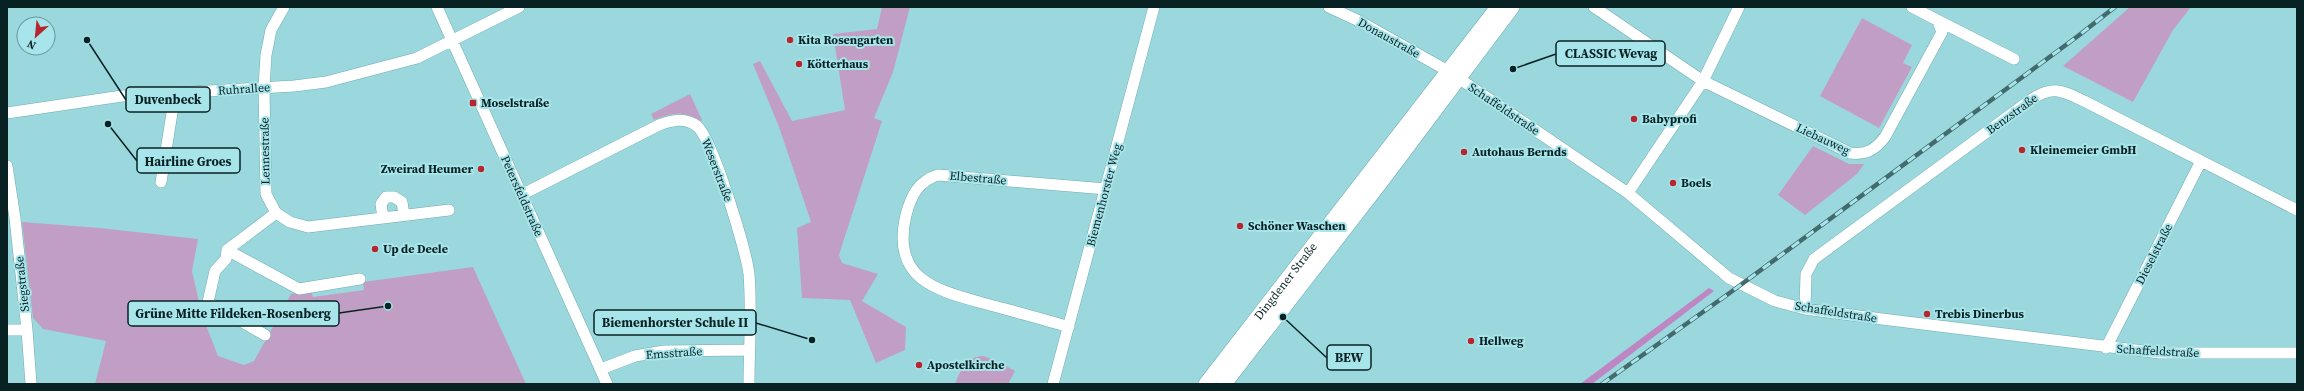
<svg xmlns="http://www.w3.org/2000/svg" width="2304" height="391" font-family="'Source Serif 4',serif">
<style>
.green{fill:#c19fc4}
.forest{fill:#bf86c4}
.lines{fill:none;stroke-linecap:round;stroke-linejoin:round}
.minor-casing{stroke:#70acb1;stroke-width:12}
.secondary-casing{stroke:#70acb1;stroke-width:16}
.minor{stroke:#fff;stroke-width:11}
.secondary{stroke:#fff;stroke-width:15}
.rail-casing{stroke:#436b6e;stroke-width:4.5}
.rail{stroke:#a8e5eb;stroke-width:3;stroke-dasharray:9;stroke-linecap:butt}
.poi-dot{fill:#b7262e;stroke:#a8e5eb;stroke-width:1.5}
.labels{text-anchor:middle;dominant-baseline:central;stroke-width:4;stroke-linejoin:round;paint-order:stroke}
.street-label{font-size:12px;fill:#082224;stroke:#a8e5eb}
.poi-label{font-size:12px;font-weight:bold;fill:#082224;stroke:#a8e5eb;text-anchor:start}
.leader{fill:none;stroke:#082224;stroke-width:1.5}
.callout-dot{fill:#082224;stroke:#a8e5eb;stroke-width:1.5}
.callout{fill:#a8e5eb;stroke:#082224;stroke-width:1.5}
.callout-label{font-size:13px;text-anchor:middle;font-weight:bold;fill:#082224}
</style>
<rect width="100%" height="100%" fill="#9bd8de"/>
<path class="green" d="M882,7h28l-17,65 -19,46 8,3 -43,134 3,8 36,11 -16,27 44,26 -1,23 -29,13 -26,-63 -48,-2 -5,-70 14,-6 -32,-95 -26,-63 7,-3 32,60 53,-11 -12,-76 44,-5z
M2130,7h61l-18,23 -40,72 -70,-36z
M1862,18l50,27 -9,18 9,4 -33,61 -59,-32z
M690,94l12,26 -2,1c-16,-11 -29,-8 -46,-1l-3,-6z
M1813,146l36,18h15l-7,10 -52,41 -27,-20z
M22,222l78,6 98,11 -6,32 10,44 16,41 26,9 10,-4 37,-67 20,-4 2,7 51,-7 -1,-8 110,-15 53,117h-431l11,-43 -63,-12 -10,-11z
M983,356l12,4 20,11 -7,13h-53c6,-14 10,-27 28,-28z"/>
<path class="forest" d="M1709,288l5,3 -122,93h-12z"/>
<g class="lines">
<defs>
<path id="minor" d="M284,7l-13,23 -5,25 -2,32 2,107 10,19 -49,37 72,39 61,-10
M437,7l170,377
M1329,7l30,14 89,50 180,122 101,85 46,23 30,8 77,10 278,34h137
M1594,7l109,74 147,72c16,2 25,-3 35,-16l57,-105 -5,-12 -25,-13
M1937,20l77,39
M7,113l115,-17 172,-10 32,-4 91,-24 102,-51
M7,166l8,52 12,112
M161,182l14,-88
M1628,193l75,-112 36,-74
M521,195l138,-70c13,-5 26,-8 38,1 16,14 49,124 52,148 3,37 0,74 0,110
M276,213l14,9 18,5 141,-17
M383,218l-2,-14 5,-7h8l8,5 2,13
M227,250l-1,9 -11,12 -7,31 57,33
M1805,309l1,-35 8,-15 215,-158c23,-16 32,-11 55,0l213,109
M1069,327c-26,-8 -53,-15 -79,-22 -50,-14 -100,-23 -84,-90 5,-19 12,-34 32,-40l168,14
M7,330h20l4,54
M2106,348l95,-187
M601,369l34,-13 29,-5 85,-1
M1053,384l101,-377"/>
<g id="secondary">
<path id="s1" d="M1206,384l292,-377"/>
<path d="M1224,384l159,-205 129,-172"/>
</g>
</defs>
<use href="#minor" class="minor-casing"/>
<use href="#secondary" class="secondary-casing"/>
<use href="#minor" class="minor"/>
<use href="#secondary" class="secondary"/>
<defs>
<path id="rail" d="M1602,384l129,-92 347,-256 37,-29"/>
</defs>
<use href="#rail" class="rail-casing"/>
<use href="#rail" class="rail"/>
</g>
<g class="poi-dot">
<circle cx="790" cy="40" r="4"/>
<circle cx="799" cy="64" r="4"/>
<rect x="469" y="99" width="8" height="8" rx="2"/>
<circle cx="1634" cy="119" r="4"/>
<circle cx="2022" cy="150" r="4"/>
<circle cx="1464" cy="152" r="4"/>
<circle cx="481" cy="169" r="4"/>
<circle cx="1673" cy="183" r="4"/>
<circle cx="1240" cy="226" r="4"/>
<circle cx="375" cy="249" r="4"/>
<circle cx="1927" cy="314" r="4"/>
<circle cx="1471" cy="341" r="4"/>
<circle cx="919" cy="365" r="4"/>
</g>
<g class="labels">
<g class="street-label">
<text transform="translate(1389 38) rotate(29)">Donaustraße</text>
<text transform="translate(244 89) rotate(-4)">Ruhrallee</text>
<text transform="translate(1504 109) rotate(34)">Schaffeldstraße</text>
<text transform="translate(2012 114) rotate(-36)">Benzstraße</text>
<text transform="translate(1823 139) rotate(25)">Liebauweg</text>
<text transform="translate(265 151) rotate(-91)">Lennestraße</text>
<text transform="translate(717 170) rotate(69)">Weserstraße</text>
<text transform="translate(978 178) rotate(5)">Elbestraße</text>
<text transform="translate(1104 195) rotate(-75)">Biemenhorster Weg</text>
<text transform="translate(522 196) rotate(66)">Petersfeldstraße</text>
<text transform="translate(2154 254) rotate(-63)">Dieselstraße</text>
<text stroke="none"><textPath href="#s1" startOffset="130">Dingdener Straße</textPath></text>
<text transform="translate(22 284) rotate(-96)">Siegstraße</text>
<text transform="translate(1836 312) rotate(9)">Schaffeldstraße</text>
<text transform="translate(2158 351) rotate(3)">Schaffeldstraße</text>
<text transform="translate(674 353) rotate(-4)">Emsstraße</text>
</g>
<g class="poi-label">
<text x="798" y="40">Kita Rosengarten</text>
<text x="807" y="64">Kötterhaus</text>
<text x="481" y="103">Moselstraße</text>
<text x="1642" y="119">Babyprofi</text>
<text x="2030" y="150">Kleinemeier GmbH</text>
<text x="1472" y="152">Autohaus Bernds</text>
<text x="473" y="169" text-anchor="end">Zweirad Heumer</text>
<text x="1681" y="183">Boels</text>
<text x="1248" y="226">Schöner Waschen</text>
<text x="383" y="249">Up de Deele</text>
<text x="1935" y="314">Trebis Dinerbus</text>
<text x="1479" y="341">Hellweg</text>
<text x="927" y="365">Apostelkirche</text>
</g>
</g>
<path class="leader" d="M1513 69L1556 54M87 40L126 100M108 124L137 161M388 306L339 313M812 340L756 323M1283 317L1327 358"/>
<g class="callout-dot">
<circle cx="1513" cy="69" r="4"/>
<circle cx="87" cy="40" r="4"/>
<circle cx="108" cy="124" r="4"/>
<circle cx="388" cy="306" r="4"/>
<circle cx="812" cy="340" r="4"/>
<circle cx="1283" cy="317" r="4"/>
</g>
<g class="callout">
<rect x="1556" y="41" width="109" height="25" rx="4"/>
<rect x="126" y="87" width="84" height="25" rx="4"/>
<rect x="137" y="148" width="103" height="25" rx="4"/>
<rect x="128" y="301" width="211" height="25" rx="4"/>
<rect x="594" y="310" width="162" height="25" rx="4"/>
<rect x="1327" y="345" width="44" height="25" rx="4"/>
</g>
<g class="callout-label">
<text x="1611" y="58">CLASSIC Wevag</text>
<text x="168" y="104">Duvenbeck</text>
<text x="188" y="166">Hairline Groes</text>
<text x="233" y="318">Grüne Mitte Fildeken-Rosenberg</text>
<text x="675" y="327">Biemenhorster Schule II</text>
<text x="1349" y="362">BEW</text>
</g>
<rect width="2304" height="391" fill="none" stroke="#082224" stroke-width="16"/>
<g transform="translate(36 36) rotate(207)"><circle r="19" fill="#a8e5eb" stroke="#68979b"/>
<path d="M0-3L7 15L0 10L-7 15Z" fill="#b7262e"/>
<text y="-6" font-size="11" font-weight="bold" text-anchor="middle" fill="#082224">N</text>
</g>
</svg>
